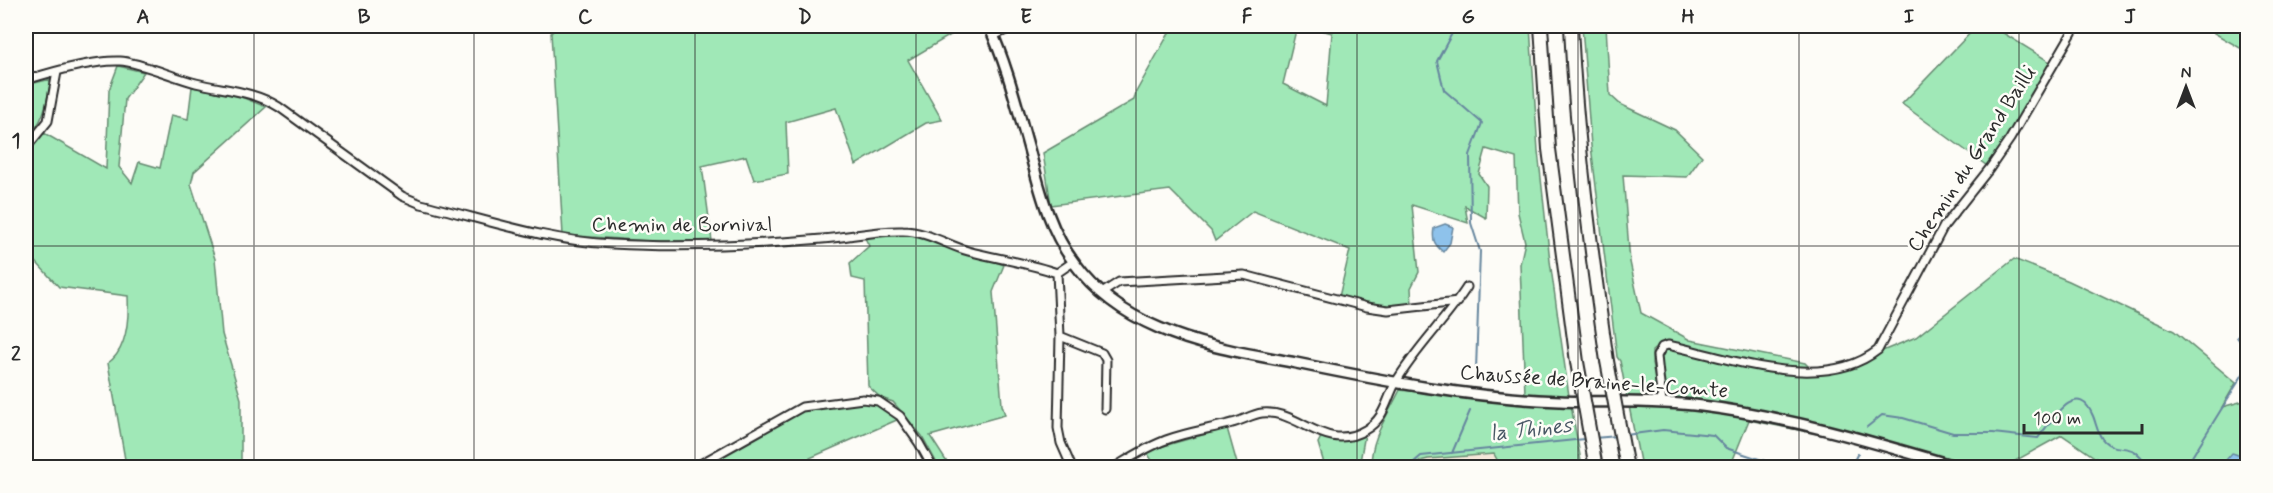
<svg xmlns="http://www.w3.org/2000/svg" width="2273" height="493" font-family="Mynerve,sans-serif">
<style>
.built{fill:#f5e7d9}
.green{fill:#a0e8b7;stroke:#668a71;stroke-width:1.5}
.water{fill:#8ec2eb;stroke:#66869e;stroke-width:1.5}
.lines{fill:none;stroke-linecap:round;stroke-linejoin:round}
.stream{stroke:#66869e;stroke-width:2}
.minor-casing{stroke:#2b2b2b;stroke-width:11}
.secondary-casing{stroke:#2b2b2b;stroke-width:14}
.motorway-casing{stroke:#2b2b2b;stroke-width:16}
.minor{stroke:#fdfcf7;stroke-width:7}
.secondary{stroke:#fdfcf7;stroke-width:9}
.motorway{stroke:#fdfcf7;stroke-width:12}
.motorway-bridge-casing{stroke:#2b2b2b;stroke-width:16;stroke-linecap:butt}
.motorway-bridge{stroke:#fdfcf7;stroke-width:12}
.grid{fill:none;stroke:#2b2b2b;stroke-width:1.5;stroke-opacity:0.55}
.labels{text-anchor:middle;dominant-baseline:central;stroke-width:5;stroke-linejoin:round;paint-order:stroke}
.street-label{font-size:21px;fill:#2b2b2b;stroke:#fdfcf7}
.water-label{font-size:22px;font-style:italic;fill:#495865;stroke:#fdfcf7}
.neatline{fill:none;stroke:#2b2b2b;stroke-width:2}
.grid-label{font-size:20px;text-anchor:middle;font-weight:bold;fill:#2b2b2b}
</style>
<rect width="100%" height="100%" fill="#fdfcf7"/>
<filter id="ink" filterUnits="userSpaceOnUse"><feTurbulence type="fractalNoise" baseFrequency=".0167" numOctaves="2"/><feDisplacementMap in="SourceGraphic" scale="12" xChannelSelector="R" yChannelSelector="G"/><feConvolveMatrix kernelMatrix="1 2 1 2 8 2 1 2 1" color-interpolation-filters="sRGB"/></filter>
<g filter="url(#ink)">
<path class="built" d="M1495,454l6,13 -91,1 3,-5 15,-4z"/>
<path class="green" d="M558,26h408l-58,34 34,60 -16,3 -70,42 -20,-57 -50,14 2,52 -34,6 -8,-24 -44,10 10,75h-63l-86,-6 -12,-202z
M1173,26h124l-14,58 43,22 6,-73 -25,-7h223l8,125 12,110 19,135 -44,-2 -5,-130 5,-22 -7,-29 -2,-55 -30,-9 -7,25 8,12 -1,32 -21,-12 3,17 -56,-18 7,67 -8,16 1,17 -24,2 -49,-10 11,-47 -97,-39 -38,30 -4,-10 -41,-41 -119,15 -8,-52 91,-53 2,-8z
M1582,26h24l4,69 10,9 55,26 27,26 -15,21 -64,-2 7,87 11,51 49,27 115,23 5,5 -38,-3 20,5 52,-3 72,-30 98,-78 55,22 105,50 62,52 -14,24 25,-7v67h-138l-47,-32 -49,27 -6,5h-26l-232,-47 -19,47h-89l-12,-61 70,4 -37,-7 -4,-40 1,-18 -7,6v13l5,25 -5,7 -25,1 -7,-36 -3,-4 -26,-211z
M1977,26h15l58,36 -40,77 -20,29 -88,-64z
M2202,26h45v26z
M118,66l26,6 -19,27 -6,68 13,16 7,-21 21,6 11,-53 17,4 4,-32 47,9 27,11 -72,65 -3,12 24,75 7,75 19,65v68h-119l4,-2 -18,-102c20,-14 21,-45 20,-67l-69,-9 -33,-36v-98l18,-20 62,36 3,-79z
M51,79c-5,26 -6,42 -25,60v-54z
M907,234l18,4 79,27 -11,27 9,113 3,10 -75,21 20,31h-11l-17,-31 -29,-34 -12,-4 -13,-12 -3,-105 -13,-3 -2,-15 19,-17 -4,-8z
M1400,390l128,14 43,1 11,62h-81l-7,-13 -66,5 -15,4 -3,4 -39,1c-1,-30 17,-53 29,-78z
M858,401l19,2 22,16 -89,39 9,9 -123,1 105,-58z
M1227,428l11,39h-82l-10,-16z
M1365,434l-6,33h-34l-7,-24 3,-6 19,4z"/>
<path class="water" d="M1445,224l8,3 -3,16 -7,9c-9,-8 -11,-12 -9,-24z
M2232,453c9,3 16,5 15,14h-27z"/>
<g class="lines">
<path class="stream" d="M1456,26l-19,35 7,29 38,33 -12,32 1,68 9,28 -4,119
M2248,327l-11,10 11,15
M1867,427l15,-12 21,3 50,15h40l45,5c13,-16 39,-61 55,-22 3,7 5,20 11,25 9,9 20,5 30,10 6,3 12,12 16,17
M1626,435l37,-5 50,5 13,13 45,15
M1594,438l24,-2
M1452,453l18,-42
M1407,468l14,-12 164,-17
M1850,468l8,-15
M2185,468l63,-102"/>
<defs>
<path id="minor" d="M993,36l22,-10
M26,80c25,-8 68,-20 94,-19 20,1 55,17 76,22 28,7 58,8 83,24l123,89 19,8c63,15 126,37 191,40 69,4 141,1 210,-5 27,-2 54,-9 81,-8 23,0 44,14 65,20 30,8 60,12 89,22
M26,148l22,-27 9,-49
M1057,273l3,63 -2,92 3,15 11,25
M1057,273l16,-11
M1102,293l17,-11 125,-7 123,32 21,3 70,-8
M1060,336l42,17 4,7 -1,49
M1662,403l-5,-47 5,-9 6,-2c62,13 154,49 210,5l66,-124 46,-58 20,-29 66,-113
M693,468l109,-61 61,-8 15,2 22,15 19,27 14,25
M1113,468c17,-10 34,-21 53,-28 21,-8 44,-11 66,-17 10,-2 20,-9 30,-10 37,-4 63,41 103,17 20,-11 21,-30 31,-48 20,-34 50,-62 71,-95"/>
<path id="secondary" d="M989,26c18,39 28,81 40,123 11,41 20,81 46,115 21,29 51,50 84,64 43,19 91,26 137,35 87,18 176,35 264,38 47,2 95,-1 142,5 88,11 174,37 259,62"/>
<path id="motorway" d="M1541,26l8,123 28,213
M1571,26c5,112 20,224 36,335"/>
</defs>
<use href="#minor" class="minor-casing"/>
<use href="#secondary" class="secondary-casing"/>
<use href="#motorway" class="motorway-casing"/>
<use href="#minor" class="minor"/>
<use href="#secondary" class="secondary"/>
<use href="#motorway" class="motorway"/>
<defs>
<path id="motorway-bridge" d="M1607,361l20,107
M1577,362l19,106"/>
</defs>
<use href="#motorway-bridge" class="motorway-bridge-casing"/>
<use href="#motorway-bridge" class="motorway-bridge"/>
</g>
</g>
<path class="grid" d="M254,26v442M474,26v442M695,26v442M916,26v442M1136,26v442M1357,26v442M1578,26v442M1799,26v442M2019,26v442M26,246h2222"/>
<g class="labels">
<g class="street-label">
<text transform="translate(1972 159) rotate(-57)">Chemin du Grand Bailli</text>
<text x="682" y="225">Chemin de Bornival</text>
<text transform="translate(1594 382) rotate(4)">Chaussée de Braine-le-Comte</text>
</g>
<g class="water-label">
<text transform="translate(1531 430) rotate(-6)">la Thines</text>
</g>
</g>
<rect width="2273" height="493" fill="none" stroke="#fdfcf7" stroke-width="66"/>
<g transform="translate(2186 87)" stroke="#fdfcf7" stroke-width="4.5" paint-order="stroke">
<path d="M0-4.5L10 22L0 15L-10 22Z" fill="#2b2b2b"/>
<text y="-9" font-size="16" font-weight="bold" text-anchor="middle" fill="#2b2b2b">N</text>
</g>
<path d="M2024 424v9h118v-9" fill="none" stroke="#2b2b2b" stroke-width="3"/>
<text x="2033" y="424" font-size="18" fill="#2b2b2b" stroke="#fdfcf7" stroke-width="4.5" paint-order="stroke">100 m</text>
<rect x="33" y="33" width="2207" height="427" class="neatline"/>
<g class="grid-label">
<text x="143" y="23">A</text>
<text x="364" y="23">B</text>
<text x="585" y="23">C</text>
<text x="805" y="23">D</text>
<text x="1026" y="23">E</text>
<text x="1247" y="23">F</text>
<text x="1468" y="23">G</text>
<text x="1688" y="23">H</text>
<text x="1909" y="23">I</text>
<text x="2130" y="23">J</text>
<text x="16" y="147">1</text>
<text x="16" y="360">2</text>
</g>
</svg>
